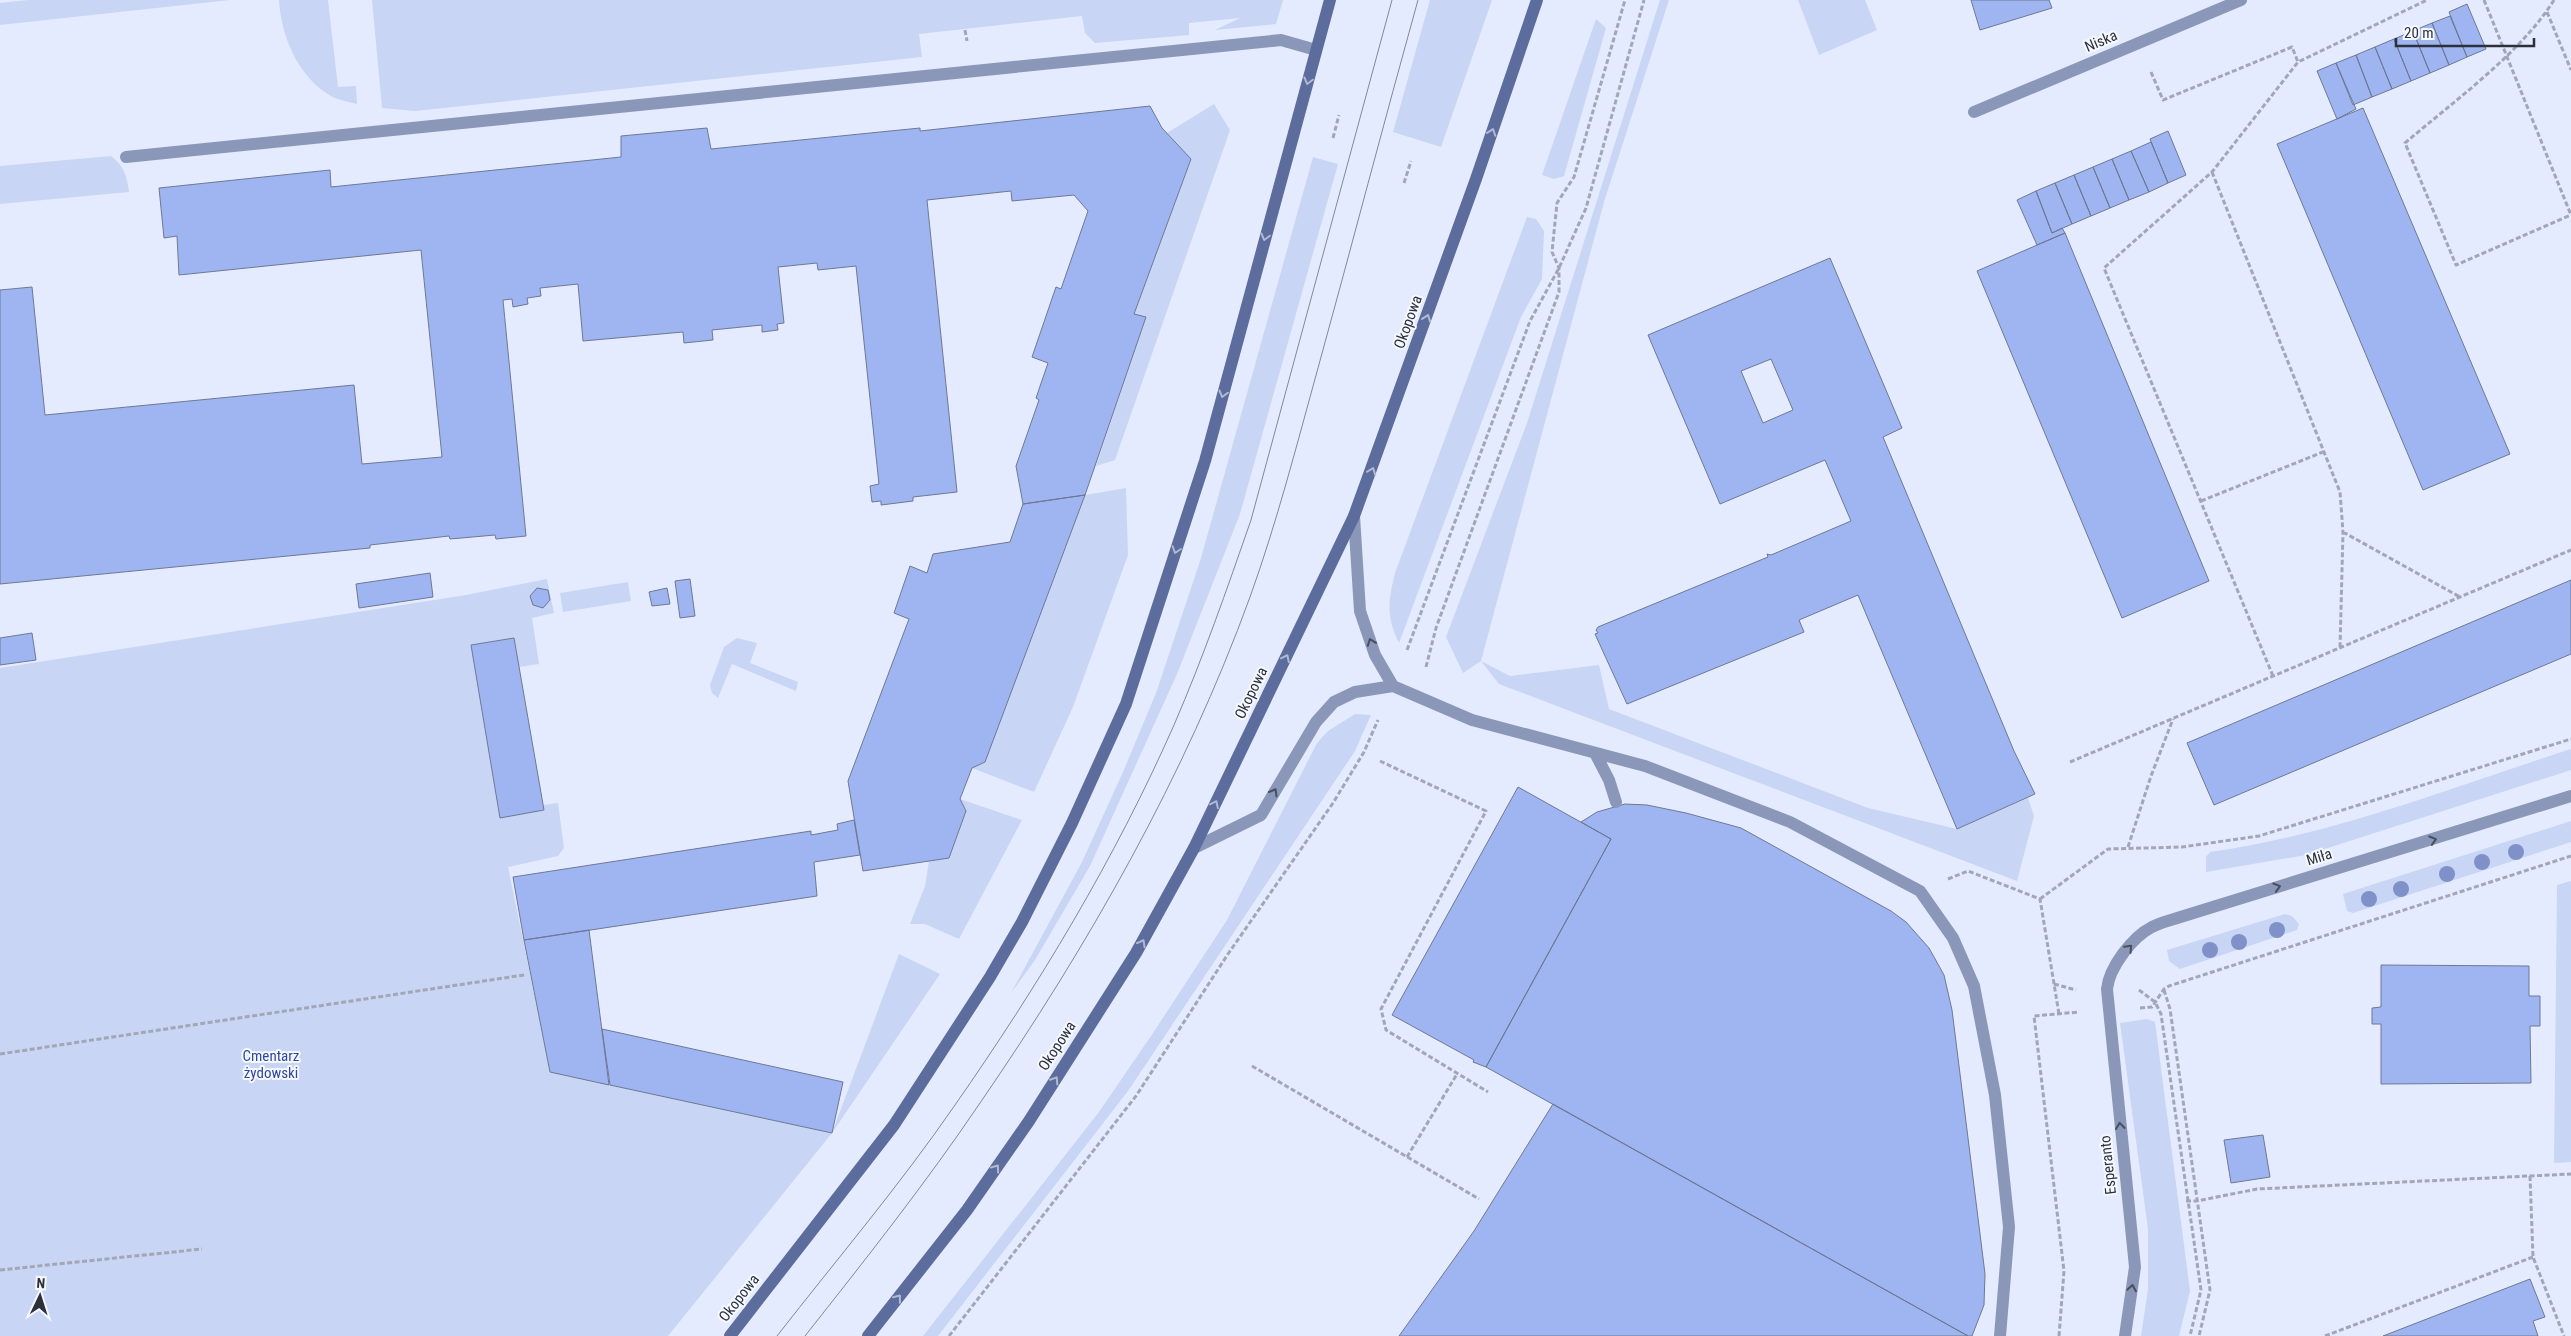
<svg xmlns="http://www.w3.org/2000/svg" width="2571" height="1336" font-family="'Roboto Condensed',sans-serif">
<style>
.green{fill:#c8d5f4}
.building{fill:#9eb5f1;stroke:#6e7894;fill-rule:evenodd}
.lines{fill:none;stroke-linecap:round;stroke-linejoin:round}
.path{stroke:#a1a7b7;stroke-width:3;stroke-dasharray:5 2.5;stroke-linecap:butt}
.lane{stroke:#8a97b8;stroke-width:12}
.street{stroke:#8a97b8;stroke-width:12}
.secondary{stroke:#5c6d9d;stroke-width:12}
.tram{stroke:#828896;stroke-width:1}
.tree{fill:#8091c9}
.oneway{stroke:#b1b9d3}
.oneway2{stroke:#484f60}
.labels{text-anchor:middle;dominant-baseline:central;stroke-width:4;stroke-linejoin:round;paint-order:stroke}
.street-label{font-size:15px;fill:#2b303b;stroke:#f6f8ff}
.park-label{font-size:15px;fill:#2f479e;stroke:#f6f8ff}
</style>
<rect width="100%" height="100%" fill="#e4ebfe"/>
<path class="green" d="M28,0h202l-230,25v-22z
M279,0h49l10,87 18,-1 1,18c-8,-2 -19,-4 -26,-8 -33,-19 -50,-60 -52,-96z
M372,0h911l-7,24 -61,6 25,-12 -51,5v12l-94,8 -10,-10 -3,-17 -163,18 3,23 -507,54 -33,-3z
M1430,0h62l-51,147 -48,-15z
M1660,0h9l-65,202 -123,459 29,15 89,-11 10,44 259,99 89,21 71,-31 6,18 -17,65 -518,-197 -18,-23 -18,12 -17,-36 81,-214z
M1798,0h67l12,30 -58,25z
M1596,19l10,9 -42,148 -10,3 -12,-4z
M1214,104l16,26 -115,330 -19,6 50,-149 -12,-3 57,-154 -24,-27z
M111,156c13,10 16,20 18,36l-129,12v-38z
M1313,157l25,7 -98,350 -63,160 -87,192 -55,94 -24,33 71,-131 41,-90 33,-79 45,-135z
M1527,217l9,2 8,12 -2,48 -21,38 -122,326c-13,-27 -11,-41 -4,-70z
M1126,488l2,67 -55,152 -39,85 -62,-24 13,-6 100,-267z
M547,579l7,34 -22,5 7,46 -20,3 -5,-29 -43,7 29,172 44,-7 -1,-5 15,-2 6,45 -6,8 -50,11 42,204 282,62 67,-179 41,20 -108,159 -164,203h-668v-668l466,-73z
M628,582l3,19 -68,11 -3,-19z
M737,638l20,5 -7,20 48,19 -2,9 -64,-27 -14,34 -6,-5 -2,-8 14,-38z
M1355,714l16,1 -16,36 -227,340 -190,245h-15l176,-224 54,-79 74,-113 90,-177 11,-12z
M2571,749v21l-265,85 -100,17v-15l4,-5c123,-17 243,-65 361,-103z
M960,799l62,21 -63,119 -34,-15h-15l15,-38 4,-25 20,-4 17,-46z
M2571,821v21l-218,71 -6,-2 -4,-17z
M2571,881v281l-17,1 3,-278z
M2285,914l7,2 7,8 -2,6 -117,39 -11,-8 -2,-11z
M2147,1019l8,3 35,269 -11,45h-38l7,-47v-60l-28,-206z"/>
<path class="building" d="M1971,0h78l3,8 -72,22z
M2467,4l19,45 -19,8 -18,-45z
M2450,16l17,41 -18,8 -17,-42z
M2432,23l17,42 -19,8 -17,-42z
M2413,31l17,42 -19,8 -17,-42z
M2394,39l17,42 -19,8 -17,-42z
M2375,47l17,42 -20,8 -16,-42z
M2356,55l16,42 -19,8 -17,-42z
M2336,63l20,46 -19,10 -20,-48z
M1150,106l12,22 29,31 -57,155 12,3 -61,178 -62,9 -7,-38 23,-66 -3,-2 12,-35 -16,-6 24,-70 5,2 27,-78 -14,-16 -62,6 -1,-10 -84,9 30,292 -44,5v4l-32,4v-4l-9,1 -2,-16 9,-2 -23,-218 -38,4 -1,-7 -39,4 6,56 -7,1 1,6 -16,2v-7l-50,5 1,10 -29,3 -1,-11 -100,9 -5,-57 -38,4 1,8 -14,2 1,6 -15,3 -1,-8 -9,1 23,236 -30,3 -1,-4 -45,4 -1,-3 -79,9v3l-370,36v-294l32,-3 13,128 309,-30 8,79 80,-7 -21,-207 -242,25 -2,-39 -13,2 -5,-50 171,-18 1,17 290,-30v-21l86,-8 4,21 209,-21v3z
M2363,108l147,346 -87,36 -146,-346z
M2168,131l18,44 -18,8 -18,-44z
M2151,142l17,41 -19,9 -18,-41z
M2131,151l18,41 -20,8 -17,-41z
M2112,159l17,41 -19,8 -17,-41z
M2093,167l17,41 -19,8 -17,-41z
M2074,175l17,41 -19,8 -17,-41z
M2055,183l17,41 -20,9 -16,-42z
M2036,191l16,42 10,-5 3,5 -28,12 -20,-45z
M2065,233l144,348 -87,37 -145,-347z
M1830,258l72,170 -19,9 131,314 21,43 -78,35 -99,-234 -59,25 5,12 -177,72 -32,-70 3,-1 -2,-3 2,-3 170,-70 -1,-3 4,1 80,-34 -26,-61 -105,44 -72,-169zM1771,359l22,51 -30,13 -22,-52z
M1085,495l-100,267 -13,6 -12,31 6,12 -17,47 -86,13 -15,-90 61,-162 -15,-6 16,-47 17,7 6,-19 77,-12 13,-38z
M430,573l3,24 -74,11 -3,-24z
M690,579l5,37 -15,2 -5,-37z
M2571,580v74l-357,151 -27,-62z
M537,588l11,2 2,10 -7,8 -10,-3 -3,-9z
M667,588l3,16 -18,2 -3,-14z
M32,633l4,27 -36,5v-27z
M514,638l30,172 -44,8 -29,-173z
M1518,787l93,52 -125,228 -13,-5 1,-2 -82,-45z
M1625,804l22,1 39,8 55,15 150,83 15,11 23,26 15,27 8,35 33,264 -1,31 -12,31h-4l-482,-269 125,-228 -30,-17 16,-10z
M854,820l6,35 -46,7 3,34 -293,44 -11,-63 298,-46v4l27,-5 -1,-6z
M589,930l20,155 -59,-13 -26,-132z
M2381,965l148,1v30h11v30h-10l1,57 -150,1v-60h-9v-16l9,-1z
M602,1029l241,53 -11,51 -222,-48z
M1553,1104l415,232h-569l75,-105z
M2263,1135l7,42 -39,6 -7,-43z
M2530,1279l15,38 -12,4 5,15h-155z"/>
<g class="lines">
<path class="path" d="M2484,0l87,215
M2554,0c-33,53 -101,102 -149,143l51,122 115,-50
M2547,12l24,58
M965,30l2,11
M2151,72l12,28 129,-53 6,15
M1333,138l6,-23
M2212,172l128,320 3,40 -3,116
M1404,183l7,-22
M2201,501l122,-49
M2343,532l117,65
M1407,650l123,-329 29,-53 27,-60 58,-208
M1426,667l10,-39 123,-336v-24l-7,-16 5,-49 17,-26 51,-177
M2273,676l-169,-408 108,-96 86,-110 129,-62
M1380,761l106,50 -105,198 5,21 102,62
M2070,762l501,-212
M2128,847l23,-71 22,-57
M1948,879l20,-8 72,28 19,115
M2040,899l68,-50 74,-2 77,-11 312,-97
M2054,984l22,6
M2139,990l16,12 6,12 40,276 -11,46
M2164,990l6,19 40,281 -11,46
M2140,1008l12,-1 12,-18 5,-3 402,-130
M0,1054l524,-79
M1252,1066l227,133
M1407,1157l50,-83
M2530,1176l3,81 31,79
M2186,1201h11l60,-12 314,-15
M0,1270l202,-21
M949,1336l187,-240 92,-142 105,-151 31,-51 14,-32
M2059,1336l5,-65 -30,-255 45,-4
M2325,1336l208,-79"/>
<path class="lane" d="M126,157l1155,-117 35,10
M1354,516l6,95 15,44 18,31
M1595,753l14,27 7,22
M1194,848l67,-33 55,-93 18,-20 21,-10 38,-6 79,34 173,46 145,56 130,69 33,47 21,48 21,109 14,132 -9,109"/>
<path class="street" d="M1974,112l267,-112
M2125,1336l10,-69 -28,-278c2,-21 25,-52 45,-62 7,-4 15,-6 22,-8l397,-123"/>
<path class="secondary" d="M730,1336l164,-211 96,-148 32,-55 50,-99 54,-119 79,-243 125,-461
M868,1336l99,-126 62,-89 107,-168 58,-105 160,-332 122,-337 61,-179"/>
<path class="tram" d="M777,1336c60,-77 123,-151 178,-231 83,-119 160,-246 219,-380 29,-67 53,-136 77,-205l141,-520
M805,1336c60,-76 121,-153 175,-233 108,-157 205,-327 270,-506 27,-75 47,-153 68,-229 34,-123 66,-246 100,-368"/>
</g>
<g class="tree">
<circle cx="2516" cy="852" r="8"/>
<circle cx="2482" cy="862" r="8"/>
<circle cx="2447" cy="874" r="8"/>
<circle cx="2401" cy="889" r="8"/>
<circle cx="2369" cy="899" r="8"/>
<circle cx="2277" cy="930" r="8"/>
<circle cx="2239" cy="942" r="8"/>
<circle cx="2210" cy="950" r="8"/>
</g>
<defs><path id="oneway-chevron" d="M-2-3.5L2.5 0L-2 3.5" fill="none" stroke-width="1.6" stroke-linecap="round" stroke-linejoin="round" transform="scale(1.25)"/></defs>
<g class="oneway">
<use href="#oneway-chevron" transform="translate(1308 81) rotate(105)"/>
<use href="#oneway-chevron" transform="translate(1492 132) rotate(-71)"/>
<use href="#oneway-chevron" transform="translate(1265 237) rotate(105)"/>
<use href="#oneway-chevron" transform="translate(1427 318) rotate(-70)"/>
<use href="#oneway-chevron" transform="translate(1223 394) rotate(105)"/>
<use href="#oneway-chevron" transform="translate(1372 471) rotate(-69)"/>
<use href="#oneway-chevron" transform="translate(1176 550) rotate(108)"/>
<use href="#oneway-chevron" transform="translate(1286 658) rotate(-64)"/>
<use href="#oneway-chevron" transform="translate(1215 804) rotate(-64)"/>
<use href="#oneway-chevron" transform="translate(1142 943) rotate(-61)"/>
<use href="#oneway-chevron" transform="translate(1055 1080) rotate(-57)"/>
<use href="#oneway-chevron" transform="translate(996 1168) rotate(-55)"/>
<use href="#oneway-chevron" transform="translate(898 1298) rotate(-52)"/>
</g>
<g class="oneway2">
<use href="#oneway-chevron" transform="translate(1371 642) rotate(-110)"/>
<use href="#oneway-chevron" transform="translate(1274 792) rotate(-60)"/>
<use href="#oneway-chevron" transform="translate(2433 840) rotate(-17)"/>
<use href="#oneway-chevron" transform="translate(2277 887) rotate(-17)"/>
<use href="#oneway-chevron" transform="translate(2129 948) rotate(-47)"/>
<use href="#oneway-chevron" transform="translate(2120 1126) rotate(-96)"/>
<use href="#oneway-chevron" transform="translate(2132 1288) rotate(-81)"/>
</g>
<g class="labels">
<g class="street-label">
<text transform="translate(2101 41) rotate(-23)">Niska</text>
<text transform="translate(1408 322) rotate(-70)">Okopowa</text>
<text transform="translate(1251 693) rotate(-64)">Okopowa</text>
<text transform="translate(2319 857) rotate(-17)">Miła</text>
<text transform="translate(1057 1046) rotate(-57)">Okopowa</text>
<text transform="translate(2108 1165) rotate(-96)">Esperanto</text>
<text transform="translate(739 1298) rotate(-52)">Okopowa</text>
</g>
<g class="park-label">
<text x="271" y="1056">Cmentarz<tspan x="271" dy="17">żydowski</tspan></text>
</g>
</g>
<g transform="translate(40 1296) rotate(4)" stroke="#f6f8ff" stroke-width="4" paint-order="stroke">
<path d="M0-4L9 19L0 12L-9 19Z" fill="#2b303b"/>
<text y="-8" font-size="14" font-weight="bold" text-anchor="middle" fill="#2b303b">N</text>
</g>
<path d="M2396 38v8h138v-8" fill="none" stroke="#2b303b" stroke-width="2.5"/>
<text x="2404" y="38" font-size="15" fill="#2b303b" stroke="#f6f8ff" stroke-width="4" paint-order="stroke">20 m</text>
</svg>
